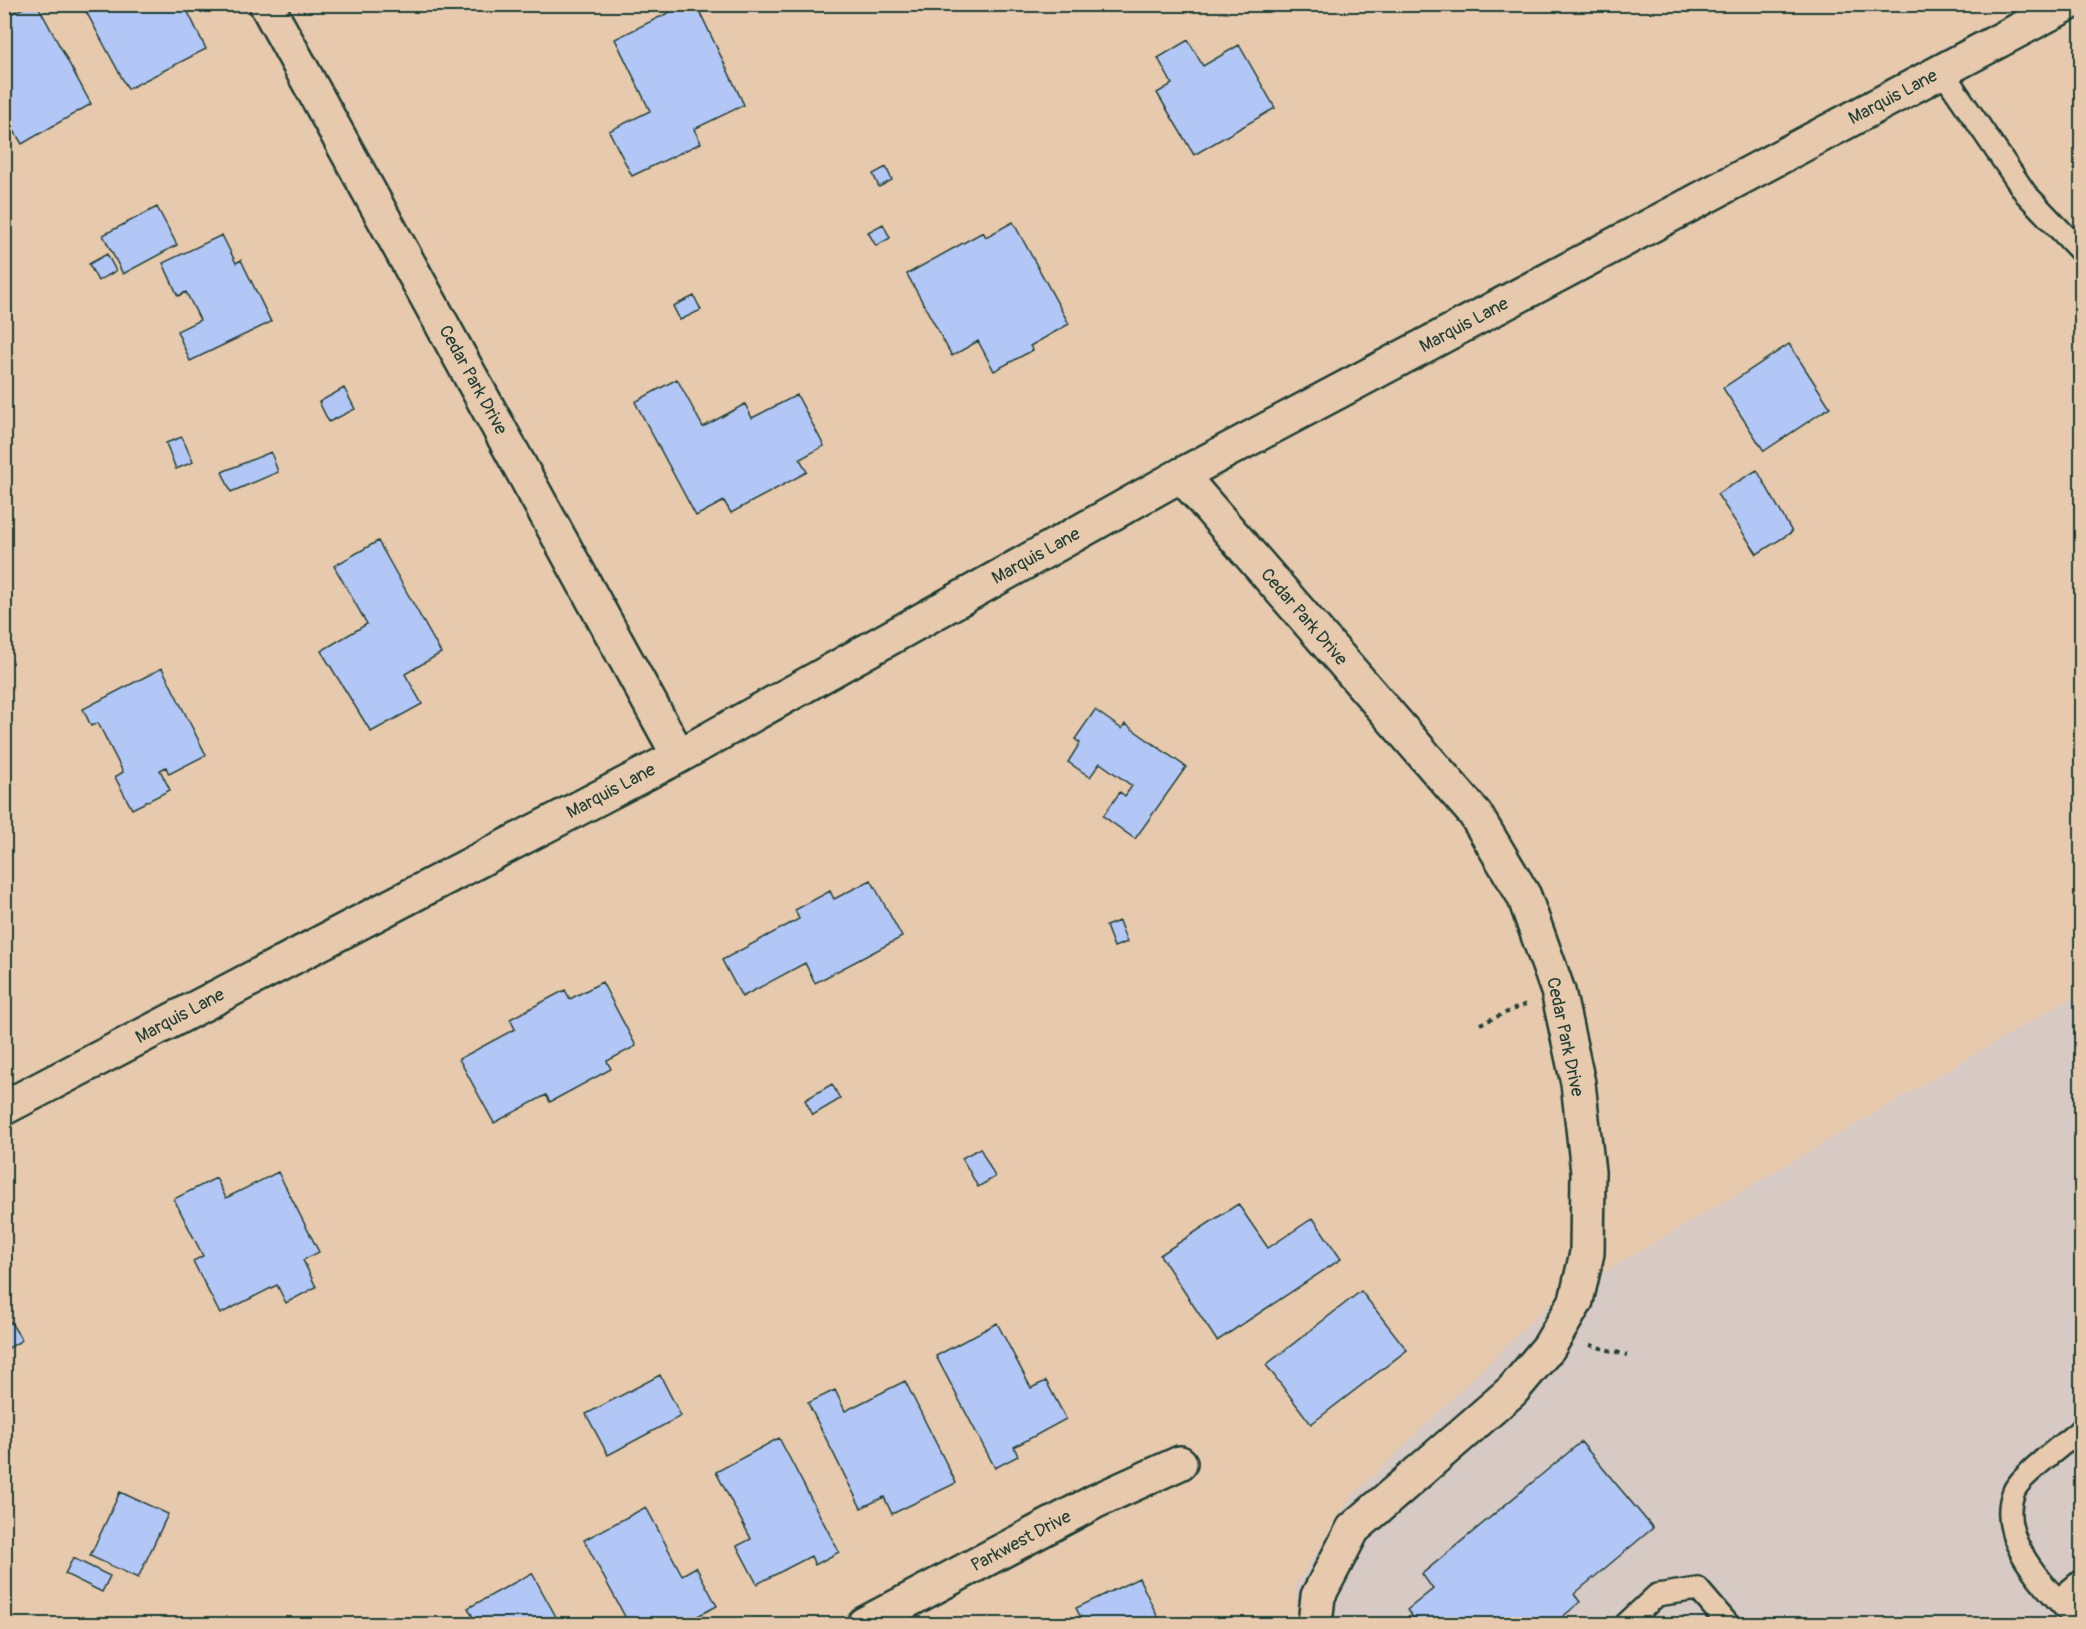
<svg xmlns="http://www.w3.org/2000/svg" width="2086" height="1629" font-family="Pangolin,sans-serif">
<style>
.built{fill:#d7c9c3}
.building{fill:#b3c7f6;stroke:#1f3d34;stroke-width:1.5}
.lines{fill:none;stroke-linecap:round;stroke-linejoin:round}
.service-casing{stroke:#1f3d34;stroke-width:26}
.minor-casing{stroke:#1f3d34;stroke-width:38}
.path{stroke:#1f3d34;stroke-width:4;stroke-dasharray:4.5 4.5;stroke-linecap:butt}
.service{stroke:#e7caad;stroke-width:21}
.minor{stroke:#e7caad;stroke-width:33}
.labels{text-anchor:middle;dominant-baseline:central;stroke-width:6;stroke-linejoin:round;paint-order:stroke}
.street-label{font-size:18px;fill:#1f3d34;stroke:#e7caad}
</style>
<rect width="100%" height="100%" fill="#e7caad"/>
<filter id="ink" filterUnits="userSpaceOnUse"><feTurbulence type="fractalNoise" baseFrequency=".0167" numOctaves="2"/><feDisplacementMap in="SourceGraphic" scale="12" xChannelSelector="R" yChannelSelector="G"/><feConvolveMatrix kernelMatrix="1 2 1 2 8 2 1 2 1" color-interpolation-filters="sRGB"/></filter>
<g filter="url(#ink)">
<path class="built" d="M2081,992v632h-783l-3,-38 56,-89 197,-192z"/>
<path class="building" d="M32,4h5l54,100 -69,40 -18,-30v-97z
M82,4h102l22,45 -78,40z
M686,4h10l48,101 -50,24 7,14 -69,33 -23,-45 41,-20 -35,-72z
M1188,40l15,26 36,-21 36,63 -81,47 -37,-62 15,-9 -14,-26z
M886,167l6,13 -13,7 -6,-13z
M157,207l20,38 -54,29 -20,-39z
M1013,222l56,102 -39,22 3,4 -39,21 -16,-30 -26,15 -45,-82 76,-42 3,5z
M883,224l7,14 -14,8 -8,-14z
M222,235l14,28 5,-3 30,62 -81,39 -13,-30 23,-11 -14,-28 -8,4 -15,-33z
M107,254l9,17 -18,10 -9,-17z
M694,296l7,14 -21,10 -7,-14z
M1789,344l41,63 -66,44 -41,-63z
M677,379l26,48 42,-23 7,14 45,-23 27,51 -24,13 7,13 -76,41 -7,-12 -28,15 -61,-114z
M344,388l11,21 -26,13 -10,-20z
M182,437l11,25 -17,7 -10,-26z
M271,452l7,20 -47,20 -9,-20z
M1757,470l35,62 -35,22 -40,-60z
M378,541l63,112 -36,21 17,30 -51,28 -50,-81 46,-27 -33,-58z
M162,668l44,87 -37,19 -3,-7 -6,3 10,20 -38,19 -17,-32 8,-5 -25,-49 -7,3 -8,-17z
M1095,710l27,19 3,-5 61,43 -51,72 -32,-23 17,-24 5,4 7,-10 -32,-23 -10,14 -22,-15 12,-19 -5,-4z
M871,880l31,57 -87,46 -10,-20 -63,34 -20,-37 77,-41 -4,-9 35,-19 4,8z
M1119,921l8,21 -13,5 -8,-21z
M602,982l34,64 -29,15 4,8 -61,33 -4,-7 -52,28 -35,-64 56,-30 -5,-10 55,-29 5,9z
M832,1084l8,15 -27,16 -8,-15z
M980,1148l15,29 -17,10 -16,-29z
M278,1172l41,80 -16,8 13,27 -30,16 -9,-18 -57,29 -27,-53 10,-5 -29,-57 42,-21 10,20z
M1238,1204l30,44 45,-30 28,41 -124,82 -57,-86z
M1361,1291l46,59 -96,74 -45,-59z
M4,1312l18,28 -18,11z
M997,1323l34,65 15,-7 20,38 -52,28 4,9 -23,12 -59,-112z
M660,1375l21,41 -73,39 -22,-41z
M905,1381l51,102 -64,31 -8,-17 -23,11 -53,-105 27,-13 10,21z
M779,1438l60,114 -24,13 -4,-9 -54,28 -20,-38 14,-7 -35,-67z
M1581,1442l72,86 -79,66 6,8 -26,22h-8l-4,-4 -5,4h-118l-12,-14 26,-21 -11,-15z
M120,1492l48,22 -30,64 -48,-22z
M646,1507l36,68 14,-8 21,39 -35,18h-53l-45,-84z
M73,1558l37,18 -8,16 -37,-18z
M532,1573l28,51h-83l-9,-16z
M1139,1578l22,46h-77l-8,-16z"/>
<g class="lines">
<defs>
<path id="service" d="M1942,71l84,123 56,59
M2058,1600l24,-20
M1626,1624l31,-29 41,-6 30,35
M2079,1624c-29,-34 -85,-83 -65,-133 7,-16 53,-50 68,-62"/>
<path id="minor" d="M266,4l413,752
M1181,475l294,339 49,82 34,95 20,92 10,89 -1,81 -11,48 -27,46 -37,44 -159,138 -35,67 -3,28
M4,1108l675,-352 502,-281 887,-471
M864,1624l232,-123 84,-38"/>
</defs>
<use href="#service" class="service-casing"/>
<use href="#minor" class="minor-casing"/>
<path class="path" d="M1480,1024l46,-20
M1590,1345l37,10"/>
<use href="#service" class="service"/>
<use href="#minor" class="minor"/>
</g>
</g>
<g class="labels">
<g class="street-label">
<text transform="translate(1893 97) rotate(-28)">Marquis Lane</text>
<text transform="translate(1464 325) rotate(-28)">Marquis Lane</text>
<text transform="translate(473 380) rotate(61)">Cedar Park Drive</text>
<text transform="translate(1036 556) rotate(-29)">Marquis Lane</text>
<text transform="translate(1304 617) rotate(49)">Cedar Park Drive</text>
<text transform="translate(611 791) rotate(-28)">Marquis Lane</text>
<text transform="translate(180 1016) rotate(-28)">Marquis Lane</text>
<text transform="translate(1565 1037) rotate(78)">Cedar Park Drive</text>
<text transform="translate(1021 1541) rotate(-28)">Parkwest Drive</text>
</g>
</g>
<rect width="2086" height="1629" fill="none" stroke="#e7caad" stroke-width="24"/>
<rect x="12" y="12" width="2062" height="1605" fill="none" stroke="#1f3d34" stroke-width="2" filter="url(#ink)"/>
</svg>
